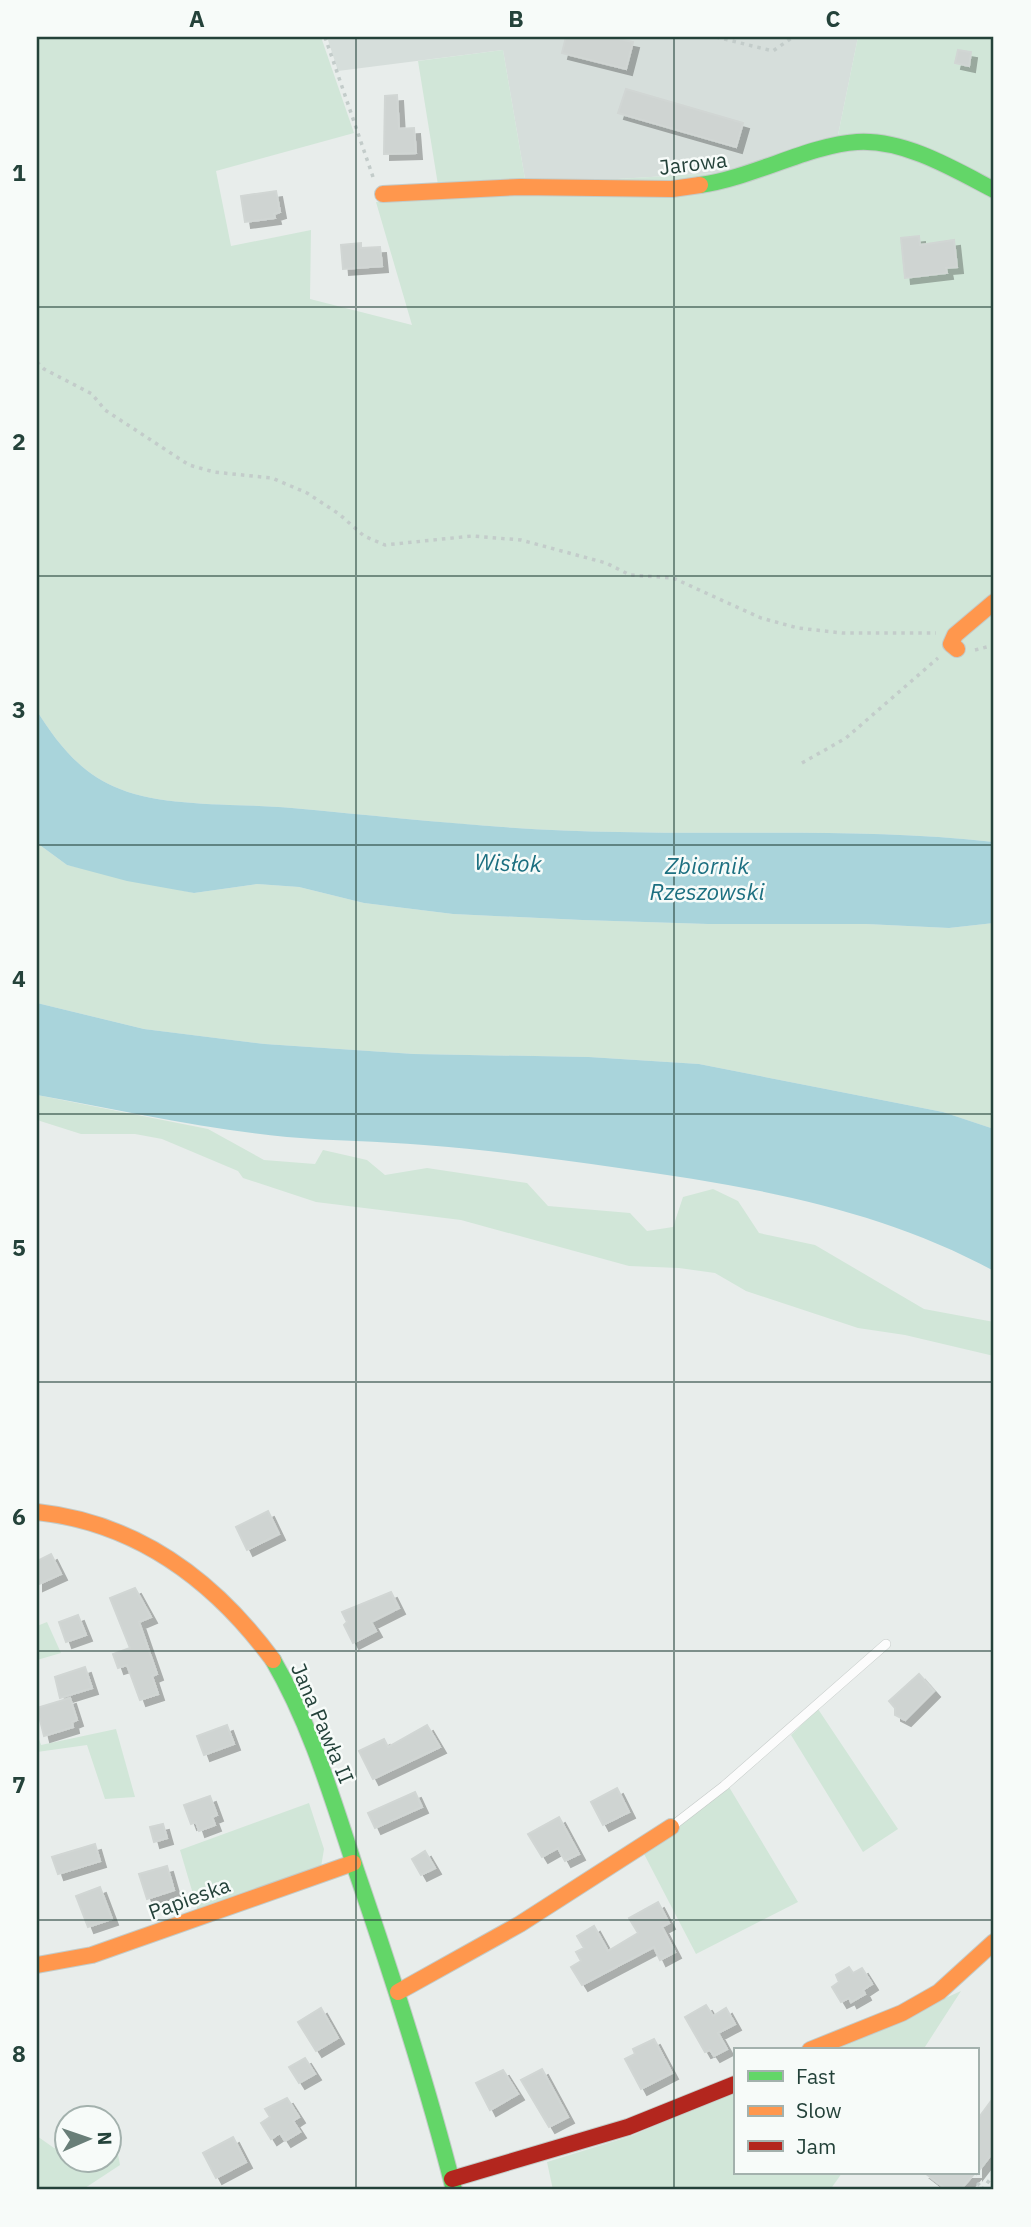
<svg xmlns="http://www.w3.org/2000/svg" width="1031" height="2227" font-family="'IBM Plex Sans',sans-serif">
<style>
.built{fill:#d6dedb}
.green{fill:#d1e6d8}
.water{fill:#a9d4db}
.building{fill:#cfd4d2;stroke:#d1d6d4;stroke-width:2;filter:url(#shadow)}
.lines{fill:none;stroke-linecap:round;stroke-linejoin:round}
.lane-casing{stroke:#c5cac8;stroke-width:10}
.fast-casing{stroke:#c3cbc8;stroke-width:18}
.slow-casing{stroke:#c3cbc8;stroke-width:18}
.jam-casing{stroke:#c3cbc8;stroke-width:18}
.path{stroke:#c3ccca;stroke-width:3.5;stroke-dasharray:3.5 5;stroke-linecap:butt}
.lane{stroke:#fcfcfc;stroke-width:9}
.fast{stroke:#63d668;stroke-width:16}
.slow{stroke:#ff974d;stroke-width:16}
.jam{stroke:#b3261e;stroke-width:16}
.grid{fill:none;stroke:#24423a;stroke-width:2;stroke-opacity:0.55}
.labels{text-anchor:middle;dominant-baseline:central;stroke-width:5;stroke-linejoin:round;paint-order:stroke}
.street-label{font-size:21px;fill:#24423a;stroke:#f7fbf9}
.water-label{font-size:23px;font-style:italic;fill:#1c6f80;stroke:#f7fbf9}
.neatline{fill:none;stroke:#24423a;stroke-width:2.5}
.grid-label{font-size:23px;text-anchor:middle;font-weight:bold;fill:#24423a}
</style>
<defs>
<filter id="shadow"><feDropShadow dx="6" dy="6" stdDeviation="0" flood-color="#0004"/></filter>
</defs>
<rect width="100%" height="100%" fill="#e8edeb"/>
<path class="built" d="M327,37h531l-20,98 -105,37 -132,8 -76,-1 -22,-129 -165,21z"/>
<path class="green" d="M37,37h284l33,96 -138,38 15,75 80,-16 -1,69 102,26 -36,-123 225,-22 132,-8 105,-37 20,-98h136v805c-124,-14 -250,-7 -375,-10 -110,-1 -217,-14 -327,-24 -52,-5 -125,0 -172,-19 -38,-14 -63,-46 -83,-78z
M503,50l22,129 -87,6 -20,-124z
M37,843l30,22 127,28 63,-9 42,3 65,16 89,11 129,6 126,4h158l83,4 45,-5v206l-51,-17 -244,-48 -110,-7 -175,-3 -149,-10 -121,-15 -107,-26z
M37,1095l171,34 56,31 51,4 8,-14 44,10 18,15 42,-7 100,15 21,23 82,7 17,18 26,-4 10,-30 30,-8 25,12 21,32 56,12 109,64 70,13v34l-89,-21 -47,-7 -112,-37 -31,-18 -36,-5 -50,-2 -168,-46 -145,-18 -73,-24 -5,-7 -76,-32 -27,-5h-54l-44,-14z
M47,1622l14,31 -24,7v-34z
M818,1709l80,120 -35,23 -72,-117z
M116,1729l19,68 -30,2 -18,-54 -50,7v-19l4,12z
M729,1787l69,115 -102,52 -53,-102z
M309,1803l15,46 -3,18 -123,44 -18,-61z
M961,1991l-38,59h-93z
M735,2091v82h107l-12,17h-277l-6,-28 84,-26z
M37,2136l17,12 12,2v10h42l1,-10 8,-1 3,16 -38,25h-45z"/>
<path class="water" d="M37,711c20,32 45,64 83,78 47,19 120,14 172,19 110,10 218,23 327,24 125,3 251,-4 375,10v81l-45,5 -83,-4h-158l-126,-4 -129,-6 -89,-11 -65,-16 -42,-3 -63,9 -67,-12 -60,-16 -30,-22z
M37,1003l107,26 121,15 149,10 175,3 110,7 244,48 51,17v142c-116,-63 -245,-85 -375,-103 -65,-9 -129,-18 -195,-23 -45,-4 -91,-4 -137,-8 -85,-8 -167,-27 -250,-42z"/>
<path class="building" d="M566,37h43l24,5 -7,27 -64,-16z
M958,50l13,2 -2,14 -14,-3z
M626,89l117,34 -7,24 -118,-34z
M397,95l2,34 15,-1 2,25 -32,1 1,-58z
M276,191l4,21 -6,2 1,4 -30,4 -4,-26z
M919,236l1,9 34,-5 3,27 -11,1 1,5 -42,5 -4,-40z
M361,243v5l19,-1 2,19 -39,3 -2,-24z
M268,1511l11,23 -32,16 -11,-23z
M51,1554l10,20 -24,11v-24z
M135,1588l16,29 -12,5 18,52 -5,2 6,18 -18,6 -13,-35 -9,3 -5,-14 17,-6 -20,-50z
M391,1592l8,16 -28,14 5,9 -23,12 -9,-18 3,-3 -5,-10z
M78,1615l8,20 -20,7 -7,-20z
M85,1667l7,21 -32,10 -5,-21z
M919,1674l15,17 -29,29 -10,-5v-7l-6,-7z
M70,1698l7,22 -5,2 1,5 -29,9 -7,-28z
M227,1725l7,19 -30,11 -7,-19z
M427,1725l13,22 -67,32 -14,-28 25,-12 4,8z
M617,1788l12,24 -26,13 -12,-23z
M415,1792l7,15 -47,21 -7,-15z
M210,1796l7,19 -5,2 3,8 -16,6 -3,-9 -5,2 -7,-19z
M559,1817l20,37 -14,7 -7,-13 -16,9 -14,-23z
M163,1824l4,14 -13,4 -4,-15z
M95,1844l5,17 -42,13 -6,-17z
M425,1851l10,17 -14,7 -9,-16z
M167,1866l7,24 -27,9 -8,-25z
M100,1887l12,32 -24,8 -12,-31z
M658,1902l11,21 -7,4 13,25 -15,8 -6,-13 -72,38 -11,-18 10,-6 -5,-9 8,-4 -7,-12 17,-10 14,25 30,-18 -9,-15z
M849,1967l4,6 9,-5 10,16 -9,6 2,4 -14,8 -2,-4 -8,4 -9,-15 7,-5 -3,-7z
M706,2005l7,11 13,-8 9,16 -17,9 9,16 -13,7 -4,-6 -5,2 -20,-35z
M321,2008l17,30 -22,13 -18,-29z
M654,2039l18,34 -31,16 -16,-30 10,-5 -2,-5z
M305,2058l10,16 -16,9 -10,-16z
M542,2069l26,48 -19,10 -28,-47z
M503,2070l15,24 -28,16 -14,-27z
M994,2097v54l-17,22v-53z
M287,2098l12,19 -6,4 7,11 -15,9 -5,-8 -9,6 -10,-16 9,-6 -5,-8z
M233,2137l13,25 -30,16 -13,-25z
M925,2173h50l-15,17h-13z"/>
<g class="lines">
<defs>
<path id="lane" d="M671,1827l53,-41 162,-142"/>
<path id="fast" d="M700,185c52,-7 109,-40 157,-43 47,-3 97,27 137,48
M273,1660c39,67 60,141 84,213 36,105 70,210 97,317"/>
<path id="slow" d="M383,194l137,-7 152,2 28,-4
M957,649l-6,-5 4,-9 39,-33
M37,1512c101,11 177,68 236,148
M37,1965l55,-10 261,-92
M398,1992l122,-68 151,-97
M810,2050l92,-37 37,-21 55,-50"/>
<path id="jam" d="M452,2179l176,-52 107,-43"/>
</defs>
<use href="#lane" class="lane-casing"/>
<use href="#fast" class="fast-casing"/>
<use href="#slow" class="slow-casing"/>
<use href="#jam" class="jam-casing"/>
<path class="path" d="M325,37l48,140
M716,37l57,14 20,-14
M37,362l7,7 48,25 13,16 84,55 25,7 58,6 35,15 32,21 25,22 21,9 87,-9 49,4 85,23 24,12 43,3 88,40 37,10 44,5h94
M975,650l19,-5
M802,763l44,-25 92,-80
M977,2183l6,5
M982,2190l12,-16"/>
<use href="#lane" class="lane"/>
<use href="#fast" class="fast"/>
<use href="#slow" class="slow"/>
<use href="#jam" class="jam"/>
</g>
<path class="grid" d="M356,37v2153M674,37v2153M37,307h957M37,576h957M37,845h957M37,1114h957M37,1382h957M37,1651h957M37,1920h957"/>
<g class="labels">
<g class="street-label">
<text transform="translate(693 163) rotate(-7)">Jarowa</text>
<text transform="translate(323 1723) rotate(67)">Jana Pawła II</text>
<text transform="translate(189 1898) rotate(-20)">Papieska</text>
</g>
<g class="water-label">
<text transform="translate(508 862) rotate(2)">Wisłok</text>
<text x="707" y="865">Zbiornik<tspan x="707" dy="26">Rzeszowski</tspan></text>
</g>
</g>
<rect width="1031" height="2227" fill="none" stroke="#f7fbf9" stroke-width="77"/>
<rect x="734" y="2048" width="245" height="126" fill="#f7fbf9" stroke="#a3b1ad" stroke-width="2"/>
<rect x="748" y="2071" width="35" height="10" fill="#63d668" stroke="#a3b1ad" stroke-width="2"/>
<text x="796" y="2084" font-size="21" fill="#24423a">Fast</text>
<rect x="748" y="2106" width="35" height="10" fill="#ff974d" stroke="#a3b1ad" stroke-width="2"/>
<text x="796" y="2118" font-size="21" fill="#24423a">Slow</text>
<rect x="748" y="2141" width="35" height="10" fill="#b3261e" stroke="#a3b1ad" stroke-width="2"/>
<text x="796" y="2154" font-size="21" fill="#24423a">Jam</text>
<g transform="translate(88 2139) rotate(88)"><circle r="33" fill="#f7fbf9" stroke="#a3b1ad" stroke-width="2"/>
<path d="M0-5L12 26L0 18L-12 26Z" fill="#697e78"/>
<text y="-10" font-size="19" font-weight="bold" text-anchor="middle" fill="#24423a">N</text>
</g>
<rect x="38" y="38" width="954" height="2150" class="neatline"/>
<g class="grid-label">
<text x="197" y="27">A</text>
<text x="516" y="27">B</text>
<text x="833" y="27">C</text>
<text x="19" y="181">1</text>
<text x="19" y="450">2</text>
<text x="19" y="718">3</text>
<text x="19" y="987">4</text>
<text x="19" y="1256">5</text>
<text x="19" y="1525">6</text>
<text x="19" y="1793">7</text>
<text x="19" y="2062">8</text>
</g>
</svg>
